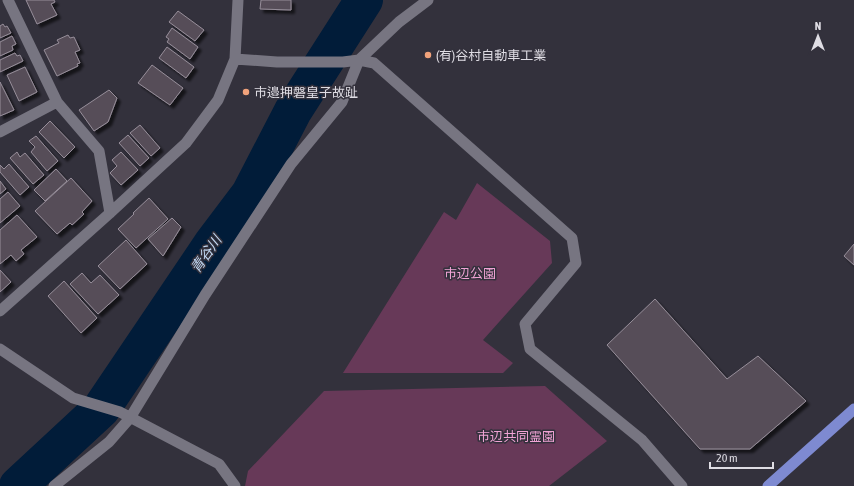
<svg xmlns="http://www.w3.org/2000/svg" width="854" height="486" font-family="'Asap Condensed','Noto Sans JP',sans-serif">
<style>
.green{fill:#673958}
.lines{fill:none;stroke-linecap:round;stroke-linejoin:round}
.river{stroke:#011c39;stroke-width:38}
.building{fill:#564e58;stroke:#978e9a;filter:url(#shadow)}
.minor{stroke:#777581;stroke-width:11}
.trunk{stroke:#7e8ad1;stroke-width:11}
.poi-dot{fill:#f1a27b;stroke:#33313c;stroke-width:1.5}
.labels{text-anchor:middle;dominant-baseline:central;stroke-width:3;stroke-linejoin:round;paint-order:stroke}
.poi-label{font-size:13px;fill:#dfdde4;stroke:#33313c;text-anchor:start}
.park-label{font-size:13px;fill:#f0a3d5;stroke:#33313c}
.water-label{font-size:14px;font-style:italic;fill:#c3daf5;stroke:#33313c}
</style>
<defs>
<filter id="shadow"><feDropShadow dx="3.5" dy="3.5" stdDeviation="1" flood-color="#0009"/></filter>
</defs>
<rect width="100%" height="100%" fill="#33313c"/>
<path class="green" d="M477,183l73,58 2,22 -69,77 30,23 -10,10h-160l101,-161 12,8z
M545,386l62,55 -58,45h-304l3,-15 76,-80z"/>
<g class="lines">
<path class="river" d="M18,486l83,-77 112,-166 37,-49 43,-83 71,-111"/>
</g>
<path class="building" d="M26,0h28l1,2 -4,2 6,11 -20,9z
M261,0h30v10l-31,-1z
M178,11l26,19 -9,11 -26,-19z
M3,24l2,3 2,-1 4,7 -11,5v-12z
M172,28l26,19 -8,12 -23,-17 2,-3 -3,-2z
M68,35l2,3 4,-1 6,13 -5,2 5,11 -3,1 1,2 -21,10 -13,-26 15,-7 -2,-3z
M12,36l4,8 -4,2 1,4 -13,6v-14z
M167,47l27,20 -8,11 -27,-20z
M15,53l2,3 3,-1 3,6 -23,11v-12z
M152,65l31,23 -13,17 -32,-22z
M25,67l12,25 -18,9 -12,-26z
M0,82l14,28 -14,6z
M109,90l8,8 -9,24 -14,9 -15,-21z
M50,121l25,26 -11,11 -25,-26z
M140,125l20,23 -9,8 -21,-23z
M128,135l21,23 -9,8 -21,-23z
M36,136l22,25 -11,10 -16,-19 4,-5 -6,-6z
M17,152l3,5 5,-4 19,22 -11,9 -23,-26z
M121,152l17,18 -17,15 -11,-12 7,-7 -5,-6z
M9,164l20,23 -9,8 -20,-23v-7l4,4z
M56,169l11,12 -22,20 -11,-11z
M71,178l21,23 -10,11 2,2 -12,11 -2,-2 -13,11 -22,-23z
M0,181l6,8 -6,5z
M8,192l12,14 -20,17v-24z
M149,198l19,21 -32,29 -18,-19 16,-15 -1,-1z
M17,215l20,22 -16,13 3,4 -8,7 -5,-6 -11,9v-34z
M172,218l9,9 -18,29 -15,-17z
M126,240l21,24 -27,25 -22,-23z
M854,244v21l-10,-9z
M0,270l11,12 -11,10z
M82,273l9,10 9,-8 19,20 -21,19 -28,-30z
M64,281l33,37 -16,15 -33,-37z
M655,299l72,80 31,-23 48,45 -56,48h-50l-93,-104z"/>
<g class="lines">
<path class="minor" d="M8,0l49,102
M235,59l42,3h66l16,-2 15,3 198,175 4,25 -51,61 5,25 112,91 40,46
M0,132l57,-30 42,49 11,62
M0,311l110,-98 76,-70 32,-43 17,-41 3,-59
M0,349l73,49 47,14 99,52 16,22
M54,486l55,-44 21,-24 75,-123 86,-131 51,-62 17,-42 40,-38 29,-22"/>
<path class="trunk" d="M768,486l86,-77"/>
</g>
<g class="poi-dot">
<circle cx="428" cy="55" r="4"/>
<circle cx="246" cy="92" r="4"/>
</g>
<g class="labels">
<g class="poi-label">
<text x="436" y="55">(有)谷村自動車工業</text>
<text x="254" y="92">市邉押磐皇子故趾</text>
</g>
<g class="park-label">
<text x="470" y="273">市辺公園</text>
<text x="516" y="436">市辺共同霊園</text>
</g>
<g class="water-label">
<text transform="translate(206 254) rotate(-55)">青谷川</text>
</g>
</g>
<g transform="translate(818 36)" stroke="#33313c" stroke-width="3" paint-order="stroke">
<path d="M0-3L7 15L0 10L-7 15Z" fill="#dfdde4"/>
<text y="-6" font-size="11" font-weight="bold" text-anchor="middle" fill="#dfdde4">N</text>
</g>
<path d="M710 462v6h63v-6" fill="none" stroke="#dfdde4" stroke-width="2"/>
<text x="716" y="462" font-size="12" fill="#dfdde4" stroke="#33313c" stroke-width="3" paint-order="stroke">20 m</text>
</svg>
